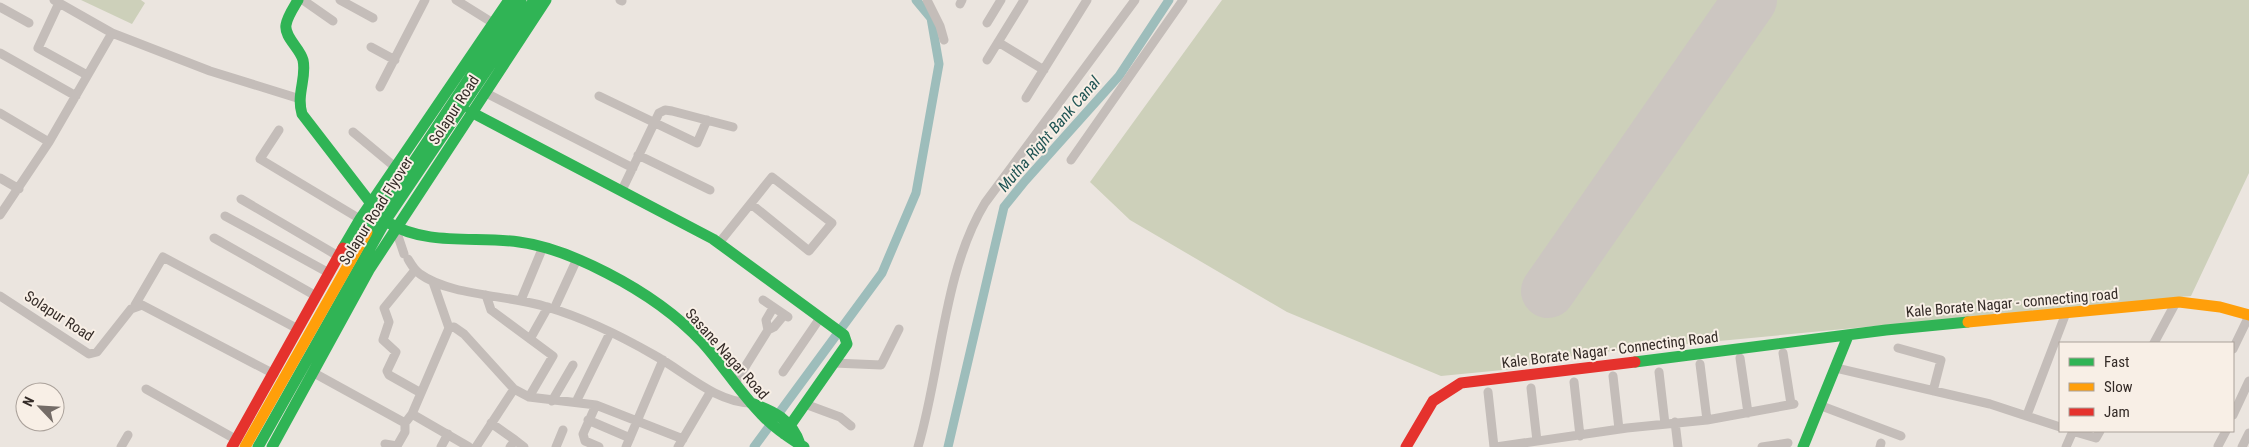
<svg xmlns="http://www.w3.org/2000/svg" width="2249" height="447" font-family="'Roboto Condensed',sans-serif">
<style>
.green{fill:#cdd0ba}
.lines{fill:none;stroke-linecap:round;stroke-linejoin:round}
.canal{stroke:#9dbdbb;stroke-width:9}
.runway{stroke:#ccc6c1;stroke-width:54}
.street{stroke:#c4bdb9;stroke-width:9}
.fast{stroke:#30b455;stroke-width:11}
.slow{stroke:#ff9f0a;stroke-width:11}
.jam{stroke:#e5322d;stroke-width:11}
.labels{text-anchor:middle;dominant-baseline:central;stroke-width:4;stroke-linejoin:round;paint-order:stroke}
.street-label{font-size:15px;fill:#342b27;stroke:#f8efe6}
.water-label{font-size:16px;font-style:italic;fill:#1f5454;stroke:#f8efe6}
</style>
<rect width="100%" height="100%" fill="#ebe5df"/>
<path class="green" d="M81,0h60l4,3 -13,21z
M1222,0h1027v173l-58,123 -609,58 -69,15 -72,7 -154,-64 -157,-92 -40,-38z"/>
<g class="lines">
<path class="canal" d="M754,447l128,-174 34,-80 23,-129 -8,-46 -15,-18
M948,447l56,-240 21,-26 94,-105 50,-76"/>
<path class="runway" d="M1548,291l202,-291"/>
<path class="street" d="M54,0l58,33 98,38 87,27
M303,0l30,21
M340,0l33,18
M456,0l37,23
M620,0l2,1
M927,0l13,26 4,14
M59,3l-21,45 49,27
M960,4l2,-4
M0,7l29,16
M987,23l14,-23
M998,42l46,28
M371,47l24,13
M0,53l76,43
M987,60l37,-60
M380,87l45,-87
M484,92l149,76
M599,96l98,47 10,-23
M1026,98l61,-98
M0,113l49,29
M279,130l-19,29 100,60
M353,132l42,35
M638,155l72,35
M1071,160l112,-160
M0,178l19,11
M622,190l37,-77 6,-3 7,1 61,16
M241,199l97,57
M0,215l49,-73 63,-109
M225,216l104,57
M396,230l8,24
M214,238l102,58
M719,243l53,-66 60,46 -23,28 -58,-47
M408,259c3,5 6,11 12,15 30,22 90,21 127,33 37,11 74,29 107,48 31,17 61,47 97,48
M415,270l-31,38 5,14 -6,18 13,12 -9,19 2,4 32,18
M433,282l16,46
M486,295l5,15 62,46 -24,41
M0,296l89,58 8,-2 34,-43 11,-4 132,69
M521,300l22,-53
M763,300l25,17
M135,305l28,-48 135,72
M554,309l23,-50
M768,330l-2,-10 7,-12
M530,339l18,-32
M2154,343l21,-39
M1898,348l43,12 -8,31
M2233,349l16,-33
M1783,353l8,51
M1740,358l8,55
M834,363l47,2 18,-36
M1700,364l7,56
M1836,368l154,36 70,23
M783,372l37,-54
M1659,372l6,52
M314,373l91,50 7,-9 37,-86 5,-1 10,7 50,55 15,8 67,8 87,34
M1613,376l6,53
M1574,382l6,54
M735,383l33,-53 6,-3 10,-12
M1531,388l6,53
M146,389l91,51
M1488,392l6,55
M552,401l21,-36
M576,402l34,-69
M805,404l35,13 11,9
M596,405l-13,29 2,7 14,6
M1819,405l82,31
M412,414l57,33
M2027,415l39,-102
M2233,415l16,-34
M588,420l42,18
M1675,422l3,25
M491,423l24,17
M2072,431l24,7 4,-7
M385,444l12,2 8,-14v-9
M2218,446l8,-15
M121,447l7,-12
M441,447l7,-13
M476,447l38,-58
M510,447l5,-7 9,7
M556,447l7,-17
M626,447l37,-87
M678,447l33,-56
M918,447c23,-77 25,-175 67,-244l150,-203
M1496,447l131,-19 80,-8 87,-16
M1762,447l26,-4
M1880,447l1,-4
M2066,447l7,-16
M2242,447l7,-14"/>
<path class="fast" d="M298,0c-4,7 -11,17 -12,25 -2,12 14,23 17,35 4,18 -7,34 -1,54l74,96
M471,112l242,127 131,96 3,9 -63,90
M389,223c37,23 88,13 130,19 31,4 61,17 88,31 35,18 68,40 95,69 21,23 38,51 60,73 12,13 27,23 42,32
M367,232l154,-232
M343,248l17,-29 149,-219
M1635,362l251,-32 82,-8
M751,403c23,8 41,17 49,41
M258,447l128,-227 148,-220
M272,447l97,-177 177,-270
M1803,447l45,-111"/>
<path class="slow" d="M1968,322l211,-20 41,5 29,8
M245,447l122,-215"/>
<path class="jam" d="M232,447l111,-199
M1406,447l27,-46 28,-18 174,-21"/>
</g>
<g class="labels">
<g class="street-label">
<text transform="translate(454 110) rotate(-57)">Solapur Road</text>
<text transform="translate(376 211) rotate(-58)">Solapur Road Flyover</text>
<text transform="translate(2012 303) rotate(-5)">Kale Borate Nagar - connecting road</text>
<text transform="translate(59 316) rotate(33)">Solapur Road</text>
<text transform="translate(1610 350) rotate(-7)">Kale Borate Nagar - Connecting Road</text>
<text transform="translate(727 354) rotate(48)">Sasane Nagar Road</text>
</g>
<g class="water-label">
<text transform="translate(1049 134) rotate(-49)">Mutha Right Bank Canal</text>
</g>
</g>
<rect x="2059" y="342" width="175" height="90" fill="#f8efe6" stroke="#aaa19a"/>
<rect x="2069" y="358" width="25" height="8" fill="#30b455" stroke="#aaa19a"/>
<text x="2104" y="367" font-size="15" fill="#342b27">Fast</text>
<rect x="2069" y="383" width="25" height="8" fill="#ff9f0a" stroke="#aaa19a"/>
<text x="2104" y="392" font-size="15" fill="#342b27">Slow</text>
<rect x="2069" y="408" width="25" height="8" fill="#e5322d" stroke="#aaa19a"/>
<text x="2104" y="417" font-size="15" fill="#342b27">Jam</text>
<g transform="translate(40 407) rotate(295)"><circle r="24" fill="#f8efe6" stroke="#aaa19a"/>
<path d="M0-4L9 19L0 12L-9 19Z" fill="#746c67"/>
<text y="-8" font-size="14" font-weight="bold" text-anchor="middle" fill="#342b27">N</text>
</g>
</svg>
